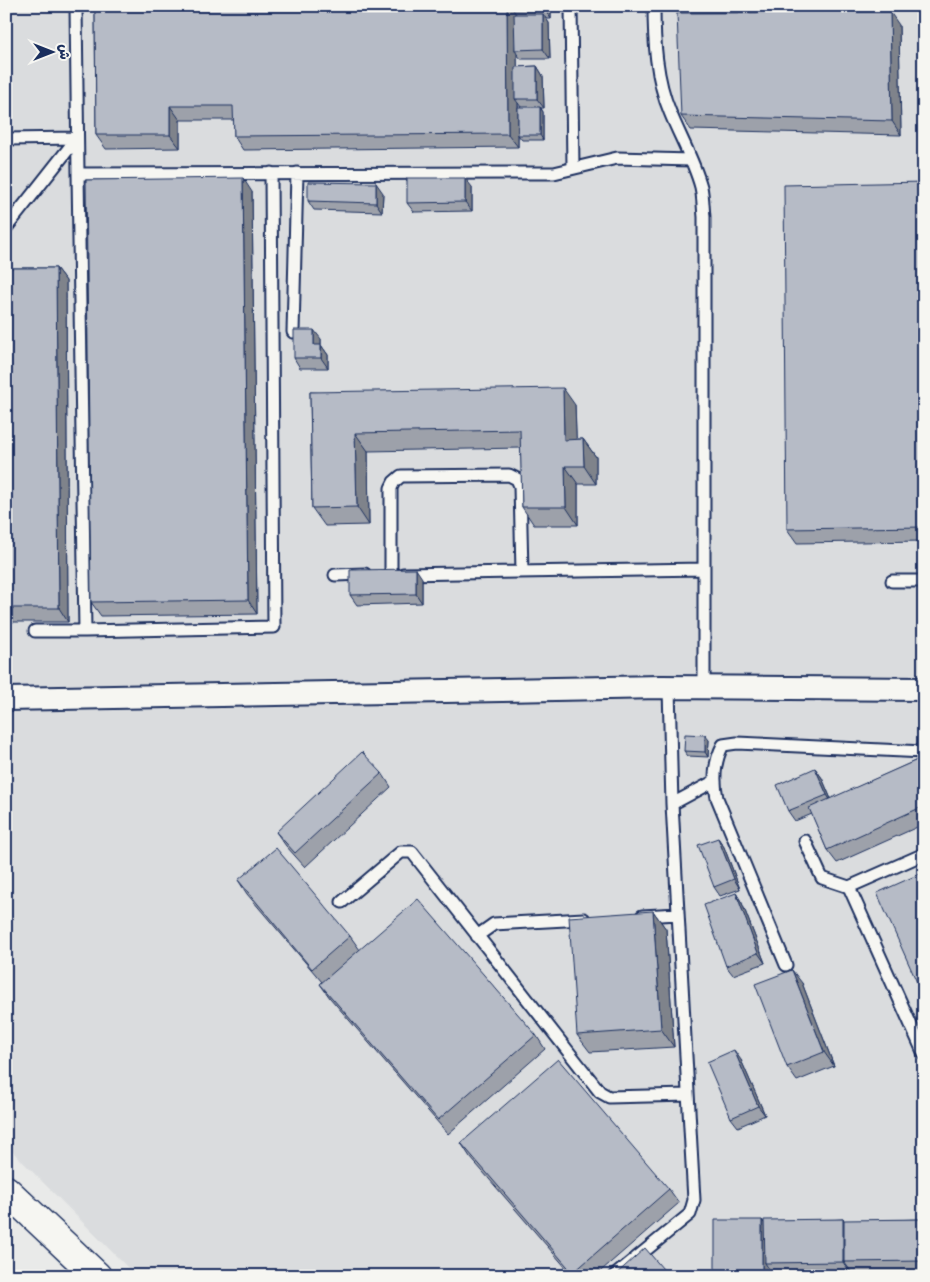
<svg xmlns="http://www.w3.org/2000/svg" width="930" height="1282" font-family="Kalam,'Playpen Sans Arabic',sans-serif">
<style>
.built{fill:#dadcde}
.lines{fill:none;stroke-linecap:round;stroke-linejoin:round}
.service-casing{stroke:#1b2f5e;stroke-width:15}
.minor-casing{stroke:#1b2f5e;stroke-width:26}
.secondary-casing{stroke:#1b2f5e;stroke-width:31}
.service{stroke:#f6f6f2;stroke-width:11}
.minor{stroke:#f6f6f2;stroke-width:22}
.secondary{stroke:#f6f6f2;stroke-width:28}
.wall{fill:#9da1aa;stroke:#1b2f5e}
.shaded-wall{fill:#7f838b;stroke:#1b2f5e}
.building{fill:#b6bbc6;stroke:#1b2f5e}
</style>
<rect width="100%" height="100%" fill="#e9eae9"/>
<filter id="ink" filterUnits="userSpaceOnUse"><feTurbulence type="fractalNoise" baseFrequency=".02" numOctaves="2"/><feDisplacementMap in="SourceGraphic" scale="10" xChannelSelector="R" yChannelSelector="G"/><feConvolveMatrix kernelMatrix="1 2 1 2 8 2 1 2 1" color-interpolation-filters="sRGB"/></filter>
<g filter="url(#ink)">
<path class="built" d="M6,6h918v1270h-788l-130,-131z"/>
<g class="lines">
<defs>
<path id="service" d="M76,6l2,168 476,-1 63,-15 74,2
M571,6l2,162
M654,6c0,35 2,73 16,106 10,25 24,49 31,75 2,9 2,20 3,30v471
M6,139l71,-1
M78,174l7,457 189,-4 -3,-454
M6,228l71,-90
M293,332l4,-159
M391,574v-86l3,-6 7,-6 108,-1 8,4 3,7 2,86
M403,574l301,-5
M335,575l30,-1
M892,581h32
M35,631h50
M672,804l41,-22
M805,841l17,37 27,9
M924,854l-75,33 75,167
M342,902l59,-50h11l188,240 9,5 79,-2
M642,916l36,-2
M477,936l17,-12 90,-5
M786,965l-69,-167c-4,-19 -3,-36 6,-53l14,-2 187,9
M614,1276l76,-62 4,-14 -22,-396 -3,-116"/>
<path id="minor" d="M6,699l655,-12 263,2"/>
<path id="secondary" d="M6,1190l91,86"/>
</defs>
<use href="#service" class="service-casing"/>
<use href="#minor" class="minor-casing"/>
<use href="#secondary" class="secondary-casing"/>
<use href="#service" class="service"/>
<use href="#minor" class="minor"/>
<use href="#secondary" class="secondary"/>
</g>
<path class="wall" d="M95,6h456v13h-5l3,4 1,36h-29l-4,-5v13l20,-1 6,10 1,32h-3l2,4v28h-21l-4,-5 3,-28 -3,-4v44l-275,3 -9,-14v-16h-54v28l-74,1 -10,-14z
M899,25l2,110 -210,-5 -10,-14z
M924,182v359l-127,2 -10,-14z
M472,187v24l-58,1 -7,-9z
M252,192l5,422 -156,2 -10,-14z
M383,193l-1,19 -68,-2 -6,-9z
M6,268h50l10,13 2,341h-62z
M321,339v6l7,10v13h-28l-6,-10z
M310,392l265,13 1,34h7l13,18v27h-18v41h-44l-12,-18 -1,-59 -153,3 1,74 -44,1 -13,-18z
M422,578v25l-65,2 -7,-10z
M709,740l-1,17 -20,-1 -4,-5z
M924,757v67l-87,39 -10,-13 -15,-36 -17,7 -7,-10 27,-43 7,10 9,21z
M382,773l9,14 -86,80 -19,-21 -10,-14z
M718,838l6,9 16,42 -20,7 -6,-9z
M238,880l112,56 10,14 176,85 9,14 -97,85 -118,-136 -10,-14 2,-2 -75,-88z
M736,893l6,10 23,60 -32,12 -7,-9z
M653,911l13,18 8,118 -84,5 -13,-17z
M802,983l32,83 -37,15 -10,-14z
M741,1060l24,55 -27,12 -7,-9z
M461,1143l208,46 10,14 -84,73h-22l-103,-119z
M843,1219l1,2 80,-2v56h-70l-1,-1v2h-79l-3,-4v4h-56l47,-56 2,4z"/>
<path class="shaded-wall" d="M507,6h10l-4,4 4,5 -2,35 2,4 1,45h-3l3,4v44l-10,-13z
M545,6h6v13l-6,-10z
M890,12l9,13 2,110 -9,-14z
M543,14l6,9 1,36 -7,-10z
M537,66l6,10 1,32 -7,-9z
M170,106l10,14v28l-10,-13z
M540,107l3,5v28l-3,-5z
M243,178l9,14 5,422 -9,-14z
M465,178l7,9v24l-7,-9z
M376,183l7,10 -1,19 -6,-9z
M56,268l10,13 2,341 -9,-14z
M314,330l7,9v16l-7,-10z
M321,345l7,10v13l-7,-10z
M563,388l12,17 2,52 -13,-17z
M355,433l13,18 1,74 -12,-18z
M583,439l13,18v27l-12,-18z
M565,466l13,18v41l-12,-18z
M416,569l6,9v25l-6,-9z
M705,735l4,5 -1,17 -3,-5z
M815,768l7,10 11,26 -6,-9z
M718,838l6,9 16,42 -6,-10z
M736,893l6,10 23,60 -7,-10z
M653,911l13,18 8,118 -13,-18z
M792,970l10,13 32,83 -10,-14z
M734,1050l7,10 24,55 -7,-9z
M843,1219l9,14 -8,29 9,12v2l-10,-14z
M762,1220l9,13 -6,30 6,9v4h-9z"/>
<path class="building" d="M95,6h412l1,128 -274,2 -1,-30h-63v29h-74z
M513,6h32v3l-32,1z
M890,12l2,109 -211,-5 -4,-103z
M514,14h29v35l-28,1z
M537,66v33h-22v-32z
M518,107h22v28h-22z
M243,178l5,422 -157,2 -5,-422z
M407,178h58v24l-58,1z
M308,182l68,1v20l-68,-2z
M924,182v345l-137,2 -3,-344z
M6,268h50l3,340h-53z
M294,330h20v15h7v13h-27z
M563,388l1,52 19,-1 1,27h-19l1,41h-44l-2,-77 -165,3 2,74 -45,1 -2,-116z
M416,569v25l-66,1v-25z
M685,734l20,1v17l-21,-1z
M362,752l20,21 -87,80 -19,-21z
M924,757v49l-97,44 -18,-42z
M815,768l12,27 -39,16 -11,-26z
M718,838l16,41 -20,8 -16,-42z
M276,848l74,88 -38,33 -74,-89z
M924,872v126l-47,-105z
M736,893l22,60 -32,13 -22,-61z
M418,899l118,136 -98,85 -118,-136z
M653,911l8,118 -84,6 -8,-118z
M792,970l32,82 -37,15 -32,-83z
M734,1050l24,56 -27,12 -24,-56z
M558,1059l111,130 -96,84 -112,-130z
M843,1219v43l-78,1 -1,-43z
M924,1219v42l-80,1v-42z
M715,1220h47v56h-47z
M645,1248l24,28h-55z"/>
</g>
<rect width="930" height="1282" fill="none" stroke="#f6f6f2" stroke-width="25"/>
<rect x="12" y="12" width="905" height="1257" fill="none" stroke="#1b2f5e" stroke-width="2" filter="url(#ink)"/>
<g transform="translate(52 52) rotate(90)" stroke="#f6f6f2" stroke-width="4" paint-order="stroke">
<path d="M0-4L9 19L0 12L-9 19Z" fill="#1b2f5e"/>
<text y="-8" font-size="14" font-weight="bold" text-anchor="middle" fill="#1b2f5e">ش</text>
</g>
</svg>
